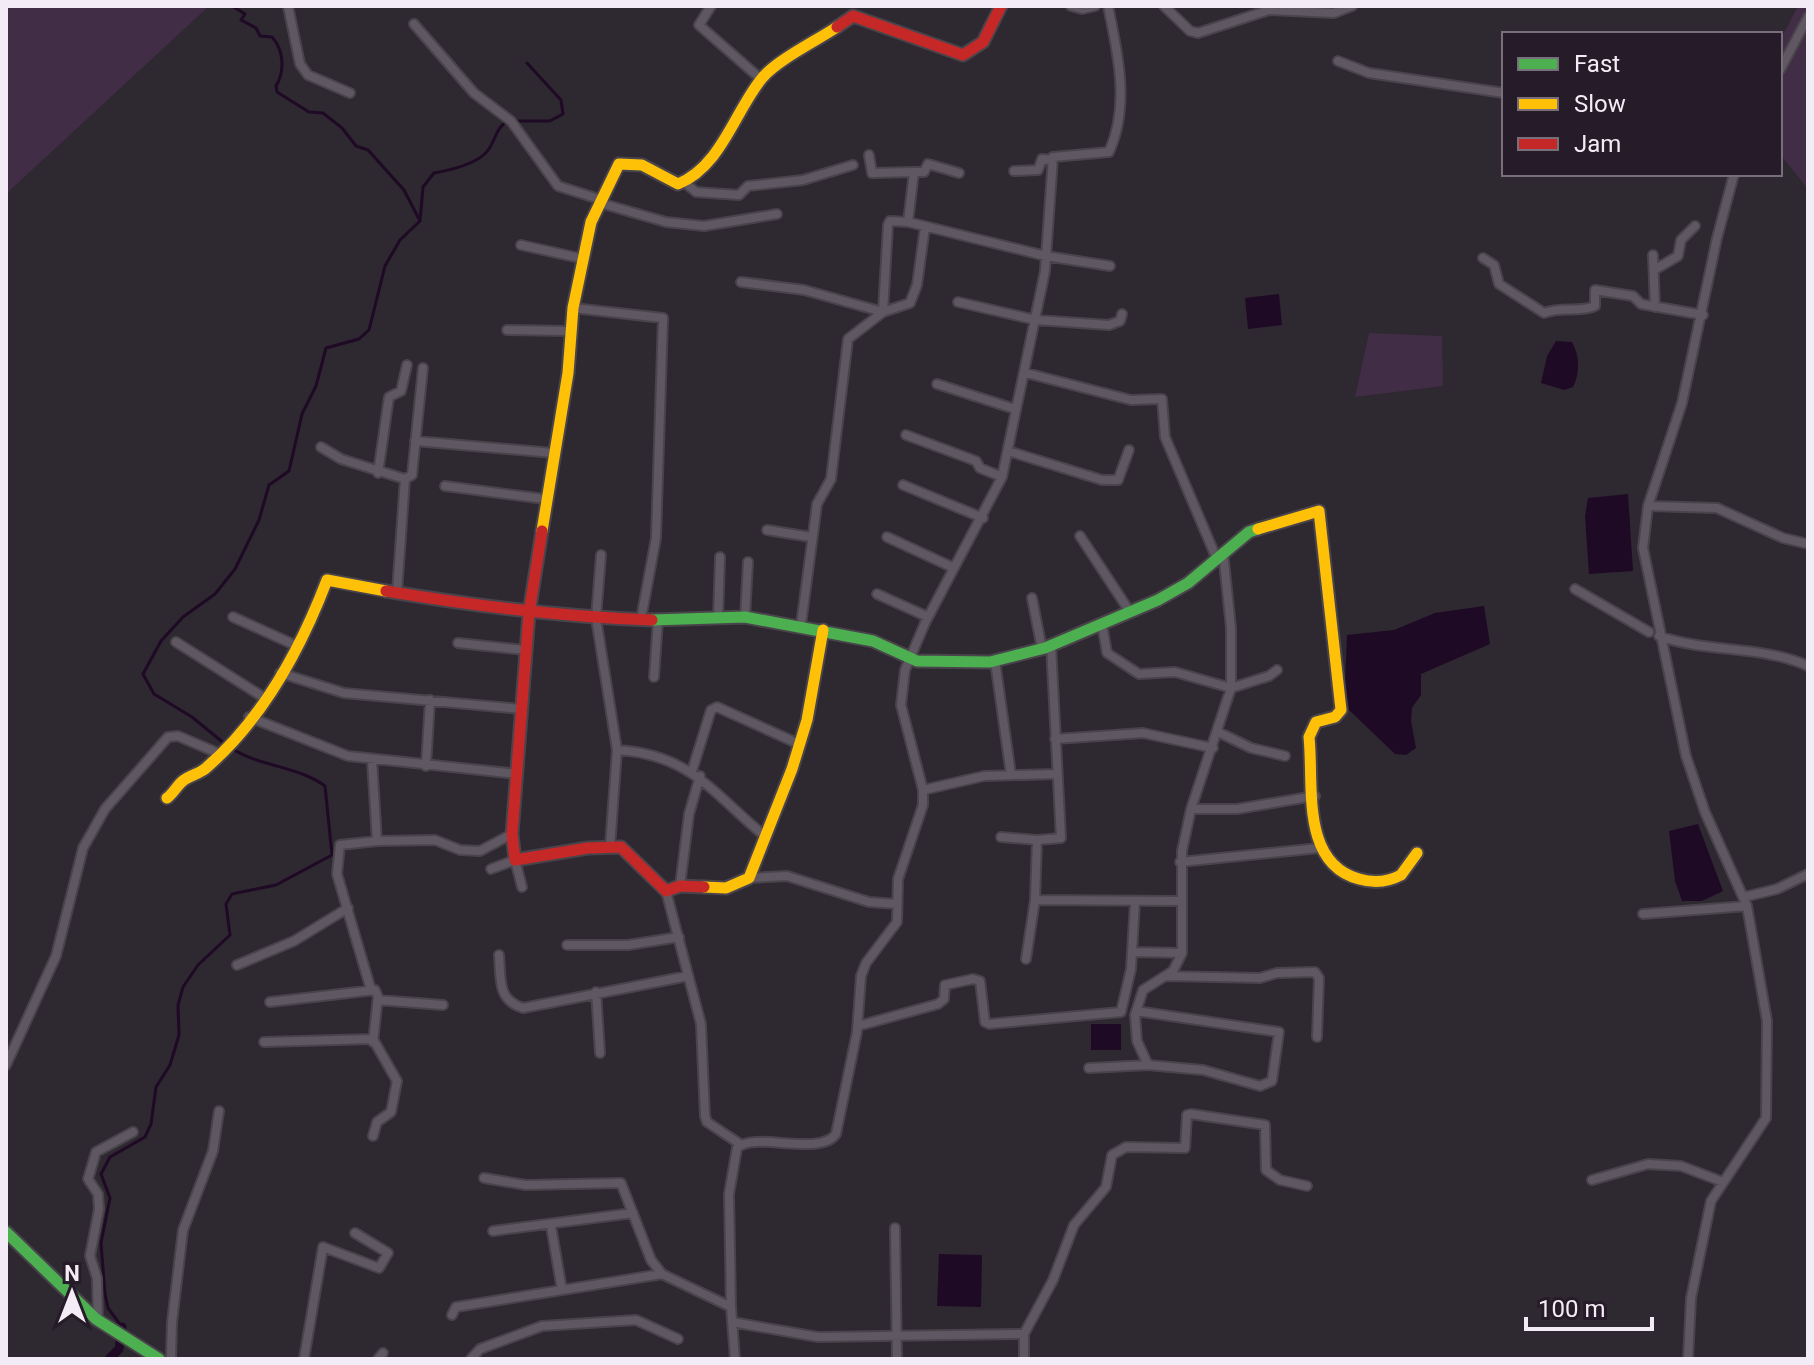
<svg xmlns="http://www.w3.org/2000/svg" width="1814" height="1365" font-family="Roboto,sans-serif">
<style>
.green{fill:#412d46}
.water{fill:#1f0a25}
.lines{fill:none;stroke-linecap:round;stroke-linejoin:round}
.stream{stroke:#1f0a25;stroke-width:3}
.canal{stroke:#1f0a25;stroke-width:9}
.street-casing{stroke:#49444b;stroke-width:12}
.fast-casing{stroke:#49444b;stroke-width:15}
.slow-casing{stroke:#49444b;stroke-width:15}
.jam-casing{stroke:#49444b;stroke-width:15}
.street{stroke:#5f5862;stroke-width:8}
.fast{stroke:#4caf50;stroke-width:11}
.slow{stroke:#ffc107;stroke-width:11}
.jam{stroke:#c62828;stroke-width:11}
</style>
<rect width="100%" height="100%" fill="#2e2830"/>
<path class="green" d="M6,6h203l-203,188z
M1798,6h10v183l-28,-35v-113z
M1369,333l73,3 1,50 -88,11z"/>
<path class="water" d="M1279,294l3,31 -34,4 -3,-31z
M1556,341l16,1c8,14 8,31 1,45l-9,3 -23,-7 6,-27z
M1628,494l5,77 -44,3 -4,-58 3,-18z
M1484,606l6,38 -69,30v21l-9,13 -1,13 5,27 -10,7 -11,-1 -46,-44 -4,-27 2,-48 47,-5 41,-17z
M1698,824l25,67 -21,10h-20l-7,-20 -6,-50z
M1091,1024h30v26h-30z
M939,1254l43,1 -1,52 -44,-1z"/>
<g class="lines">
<path class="stream" d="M232,6l13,8 -4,6 15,8 4,8 12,1c12,13 13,34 4,49l1,6 32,20 14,1 19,15 14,18 12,4 36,40 16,31
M515,121h35l13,-7 -2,-14 -34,-37
M225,744l-33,-27 -38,-23 -11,-20 18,-33 22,-24 32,-23 20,-25 24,-49 10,-35 20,-14 13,-57 14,-28 10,-38 33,-9 10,-9 16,-64 15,-26 20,-19 3,-34 11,-14c17,-3 45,-9 55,-24 7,-11 7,-20 18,-28
M122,1327l-14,-19 -3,-14 -4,-51 9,-45 -9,-24 9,-17 35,-20 6,-13 5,-37 14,-22 9,-30 -1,-30 5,-18 15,-22 32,-30 -4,-31 6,-10 44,-9 56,-30 -7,-69c-27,-20 -65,-19 -94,-38"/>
<path class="canal" d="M109,1359l10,-10 3,-22"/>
<defs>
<path id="street" d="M288,6l12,58 8,11 42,18
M711,6l-12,19 63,55
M1071,6l11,3 13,-3
M1164,6l26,25 8,2 71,-23 65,3 18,-7
M414,24l60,69 37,28 47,65 44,14
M1338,61l31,12 135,20
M1780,70l28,-53
M869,155l3,18 42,-1 -6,50 138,34 64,10
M1014,171l24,-1 4,-11 11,1
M914,172h10l4,-8 31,9
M684,182l12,10 43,3 9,-9 55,-6 50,-15
M600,203l66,19 38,4 73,-12
M521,245l63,14
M1653,255l2,52
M1483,258l11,7 5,19 45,29c17,-7 36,0 51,-7v-16l38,6 8,8 62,11
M1654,270l24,-14 3,-16 14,-14
M741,282l63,8 79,22
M958,302l78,18 73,5 11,-4 2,-7
M573,308l90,10 -7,220 -15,81
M883,312l5,-87 2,-4 18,1
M507,330l64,1
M1026,373l105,27 31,-1 3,38 51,120
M937,384l78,25
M906,435l70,26 4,7 22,9
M415,441l138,12
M321,447l20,12 64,20 -8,113
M1008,451l94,29h16l11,-30
M378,473l11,-76 12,-6 6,-26
M405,479l7,-4 11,-107
M903,485l80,33
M445,486l100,13
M1648,506l69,2 66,30 25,6
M767,530l44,7
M1080,536l50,76
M887,537l67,31
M601,555l-5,63 21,132 -7,97
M1575,589l74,43
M877,594l51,23
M1032,598l10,51
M233,617l64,29
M745,617l3,-55
M718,619l2,-62
M1102,624l5,29 32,21 36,-2 56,16v-60l-8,-76
M801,625l16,-121 14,-25 17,-140 35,-27 27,-9 7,-18 8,-58
M1659,636c48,17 102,9 149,30
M176,642l87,55
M458,643l67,7
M995,661l16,114
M280,673l64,20 177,16
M654,677l4,-57
M249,717l99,39 170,18
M1218,732l33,16 34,8
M1055,739l88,-6 70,15
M617,750c74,4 97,45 149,87
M426,766l4,-66
M692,771l19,-61 6,-3 82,37
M923,790l61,-14 73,-2
M1191,809h46l78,-13
M1001,837l36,3 -2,60 146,1
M1037,840l24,-2 -10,-193
M377,841l58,-1 25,10 20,1 32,-17
M1180,862l140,-14
M491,869l24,-9 7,27
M749,878l38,-2 82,26 28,2
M680,886l9,-72 11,-38
M666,891l35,133 4,92 2,6 33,22
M1744,897l33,-8 31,-15
M1643,914l104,-8
M567,945h61l51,-8
M1132,952l50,1
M499,955c2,24 -2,45 24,53l165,-32
M1026,959l9,-59
M237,965l57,-24 54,-33
M1166,976l94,2 17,-5 38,-1 4,6 -2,59
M371,990l-34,-116 3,-29 37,-4 -5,-81
M596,992l4,61
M378,1000l65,5
M270,1002l105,-12 3,7 -5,45
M1136,1011l143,21 -7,49 -12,5 -57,-16 -55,-5 -11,-24 -2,-26 8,-25 30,-19 9,-18v-102l9,-42 40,-121 38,-12 8,-6
M858,1026l80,-22 6,-5 1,-14 28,-6 7,2 5,41 4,2 132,-12 10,-43 4,-67
M264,1042l109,-3 24,42 -6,31 -14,10 -4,14
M6,1065l50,-109 27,-108 22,-39 63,-72 10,-1 42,18
M1089,1068l59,-3
M484,1178l42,7 95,-2 30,77 11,14 69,33 4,52
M1592,1180l56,-16 33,2 42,16
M551,1226l11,64
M895,1228l2,131
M493,1231l140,-18
M731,1307l-2,-113 8,-46c17,-17 83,9 99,-14l21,-102 4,-56 5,-13 31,-41 1,-43 25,-74v-15l-22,-85 4,-35 20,-47 77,-146 43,-206 8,-114 56,-5c21,-46 9,-98 -1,-146
M452,1315l4,-8 206,-33
M98,1322l-1,-44 -7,-22 9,-47 -1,-15 -10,-15 8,-27 37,-20
M732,1322l86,15 206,-3v25
M1024,1334l29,-54 21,-55 32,-38 6,-32 14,-8 59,1 2,-33 4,-1 74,11 1,45 14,10 27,6
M171,1359l1,-37 11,-92 30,-79 6,-40
M304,1359l19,-112 56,21 9,-15 -33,-20
M378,1359l5,-6
M471,1359l9,-10 62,-23 94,-6 42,19
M1688,1359l3,-61 20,-97 55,-83 1,-97 -20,-115 -42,-94 -19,-56 -43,-208 5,-42 34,-103 35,-165 17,-64"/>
<path id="fast" d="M652,620l93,-3 128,24 44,20 73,1 55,-14 113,-48 30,-17 61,-51 9,-3
M6,1232l90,87 63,40"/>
<path id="slow" d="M1258,529l61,-18 22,199 -6,7 -19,5 -7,15c5,47 -9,126 50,142 14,4 29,3 42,-4l16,-22
M542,531l26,-158 5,-65 18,-86 28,-58 23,1 36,19c44,-18 57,-74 85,-107 16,-18 53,-36 74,-50
M167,798c7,-5 10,-13 17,-18 7,-5 15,-6 22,-12 56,-48 95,-120 121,-188l59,11
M704,887l22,1 23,-10 43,-109 15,-49 16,-90"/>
<path id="jam" d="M837,27l16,-11 110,39 20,-13 18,-36
M542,531l-13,82 -17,221 3,26 73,-12 33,-1 45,44 14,-5 24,1
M386,591c89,15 177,26 266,29"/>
</defs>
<use href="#street" class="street-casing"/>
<use href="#fast" class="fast-casing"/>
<use href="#slow" class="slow-casing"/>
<use href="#jam" class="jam-casing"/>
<use href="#street" class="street"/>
<use href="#fast" class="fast"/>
<use href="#slow" class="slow"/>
<use href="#jam" class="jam"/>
</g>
<rect width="1814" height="1365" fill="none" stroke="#f3ecf6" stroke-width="16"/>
<rect x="1502" y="32" width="280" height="144" fill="#261b29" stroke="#786f7b" stroke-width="2"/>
<rect x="1518" y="58" width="40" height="12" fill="#4caf50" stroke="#786f7b" stroke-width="2"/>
<text x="1574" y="72" font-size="24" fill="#f3ecf6">Fast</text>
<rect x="1518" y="98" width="40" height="12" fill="#ffc107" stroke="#786f7b" stroke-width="2"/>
<text x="1574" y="112" font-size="24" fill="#f3ecf6">Slow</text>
<rect x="1518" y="138" width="40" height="12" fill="#c62828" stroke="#786f7b" stroke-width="2"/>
<text x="1574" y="152" font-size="24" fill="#f3ecf6">Jam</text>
<g transform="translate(72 1293)" stroke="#261b29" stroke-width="6" paint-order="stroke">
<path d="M0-6L14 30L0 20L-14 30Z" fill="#f3ecf6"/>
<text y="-12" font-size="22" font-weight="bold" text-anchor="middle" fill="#f3ecf6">N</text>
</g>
<path d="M1526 1317v12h126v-12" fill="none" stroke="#f3ecf6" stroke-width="4"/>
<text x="1538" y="1317" font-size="24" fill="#f3ecf6" stroke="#261b29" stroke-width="6" paint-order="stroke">100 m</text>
</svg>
